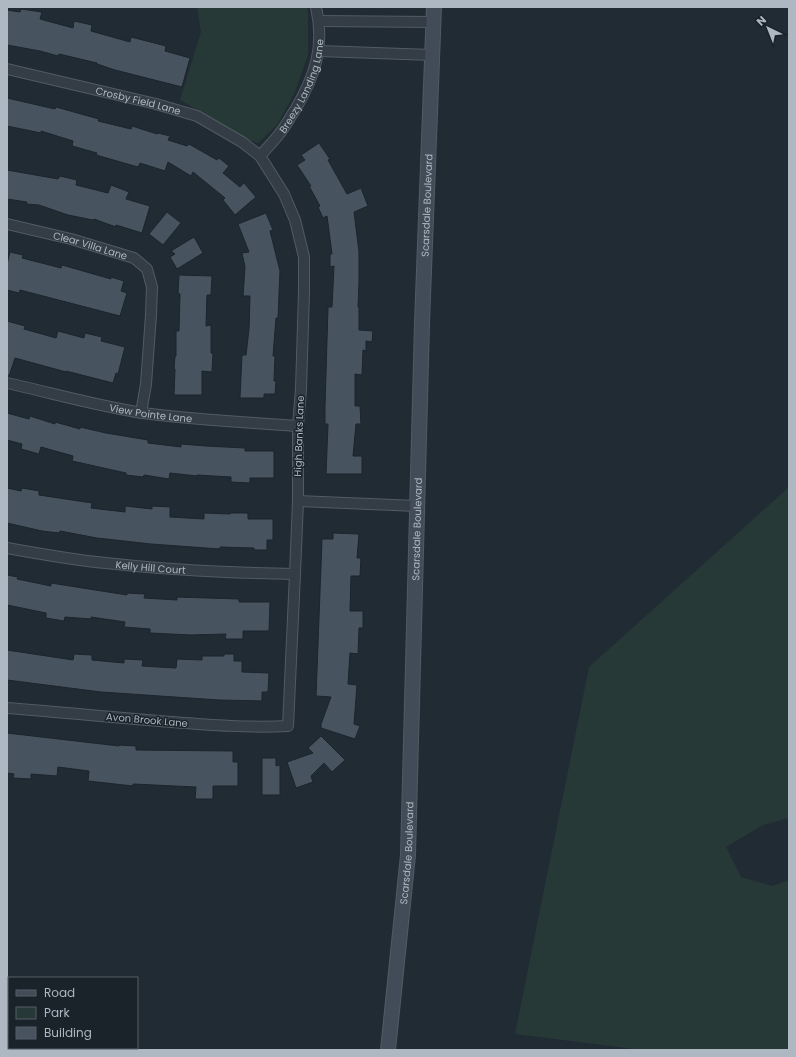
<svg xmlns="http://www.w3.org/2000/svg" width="796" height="1057" font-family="Poppins,sans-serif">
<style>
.green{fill:#263937}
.building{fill:#47535e;stroke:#1c242c}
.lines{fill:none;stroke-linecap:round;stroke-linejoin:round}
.minor-casing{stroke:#515b63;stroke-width:12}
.secondary-casing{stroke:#515b63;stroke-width:16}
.minor{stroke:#343d45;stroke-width:10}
.secondary{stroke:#424c58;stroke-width:14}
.labels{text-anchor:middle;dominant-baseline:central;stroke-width:3;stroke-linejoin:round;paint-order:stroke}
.street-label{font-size:10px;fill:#aeb8c2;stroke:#1a222a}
</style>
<rect width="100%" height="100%" fill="#212b34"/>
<path class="green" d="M197,7h110l1,7v41l-13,37 -18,33 -19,18 -33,-11 -24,-20 -21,-12 21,-68z
M789,487v331l-26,7 -37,22 15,30 31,9 17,-6v170h-147l-127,-16 74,-367z"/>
<path class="building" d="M21,9l21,3 -2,7 33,9 1,-7 18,4 -1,6 39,11 1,-5 35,9 -1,5 25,7 -8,29 -67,-17 -18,-6v-1l-38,-9 -1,2 -18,-5 -33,-6v-35l13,2z
M7,98l48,11 1,-2 43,12 -1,2 33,8 1,-3 25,8 1,-1 12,3 -2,4 19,6 2,-2 28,16 2,-2 10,8 -6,7 17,14 4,-4 12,14 -21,18 -12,-15 2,-2 -32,-26 -2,4 -23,-14 -3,9 -25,-8 -2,4 -42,-12 1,-2 -25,-7 1,-5 -32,-10v2l-34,-7z
M319,143l11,16 -2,1 19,34 14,-6 7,18 -14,6 5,40v30l-1,25h1v23l14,1 -1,11 -6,-1v10l-3,-1 -1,25 -7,-1v32h5l1,18h-5l-3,32h9v18h-36l2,-50h-3v-18l3,-99h4l2,-41 -4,1v-13h2l-5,-38 -4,2 -5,-11 2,-1 -11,-20h2l-14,-21 8,-5 -4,-5z
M7,170l51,9 2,-3 17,4 -1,5 32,8 3,-8 18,7 -3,7 24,7 -8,27 -26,-8v2l-22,-8 -1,1 -25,-5 -29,-10 -13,-1 1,-2 -20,-3z
M167,212l14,11 -18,22 -14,-11z
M266,213l7,17 -3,1 10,40 -2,47h-2l-3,38h2l-1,25h2l-1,13h-11v4h-24l2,-43h4l3,-26 1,-33h-7l2,-29 -3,-14 7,-1 -11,-28z
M194,237l9,16 -26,16 -7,-12 5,-3 -4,-3z
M10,252l13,3 -1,3 39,10 1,-3 49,14v-2l13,4 -3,10 6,2 -7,23 -100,-26 -1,3 -12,-3v-26z
M179,275l33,1 -1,19h-4l-1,31 5,-1v28h2l-1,19 -10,-1v24h-28l1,-26h-1l1,-13h1v-25h3l1,-37 -2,-1z
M7,321l18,5 -1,3 32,9 2,-7 26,7 1,-5 17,4 -1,4 24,6 -7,27 -2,-1 -3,10 -47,-12v1l-51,-14 -6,18 -2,-1z
M7,413l22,6 1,-3 25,8v-2l25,7v-2l26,6 42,7v3l33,4v-3l25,2 39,2v3h29v27h-24v5l-19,-1v-5l-34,-2v1l-27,-3 -1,6 -25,-4 -1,2 -17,-2v-2l-54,-12 1,-5 -32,-9 -2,7 -18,-5 1,-5 -15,-4z
M7,488l14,3 1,-3 17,3v4l53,8 -1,5 34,4v-6l27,3v-3l18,1v10l34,2v-6l26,1v-1h18v6h25v21h-6v10h-13v-2l-34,-1v2l-69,-5 -54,-6 -37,-7 -1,2 -17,-2 -35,-8z
M333,533l26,1 -2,24h4l-1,18h-9l-1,35h13v17h-4l-1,26 -8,-1 -2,31 9,1 -3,39 6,2 -5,13 -34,-11v-4l10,-27 -15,-1 6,-157h11z
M7,575l11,2 -1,2 34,7v-3l76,12v-2l18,1 -1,4 33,2v-3l62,2v3h31l-1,29h-26v8h-18l1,-5 -35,1 -41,-2v-4l-26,-2 1,-5 -34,-5v2l-26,-2 -1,4 -18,-3v-5l-39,-8z
M7,650l66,10 1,-6 18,1v5l32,3v-4l19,1 -1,6 34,2 1,-9 25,1v-4h22v-2h10v7h8v11l27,1 -1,19h-6v9l-43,-1 -118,-8 -94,-12z
M7,733l112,13v-1l17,1v4l97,1v11h5v24h-25v13h-18l1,-12 -63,-3v2l-45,-5 1,-10 -31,-4 -1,9 -26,-2v5l-18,-1 1,-4 -7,-1z
M321,736l24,24 -13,12 -8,-9 -13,13 2,6 -17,6 -9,-26 26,-9 -5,-5z
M262,758h14v8l4,-1v30h-18z"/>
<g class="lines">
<defs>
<g id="minor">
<path d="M319,21l114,1"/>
<path d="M319,51l113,4"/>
<path id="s1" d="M7,69l149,35 41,12 45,26 18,14 24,38 11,26 9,37v35l-3,97 -3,37v75l-3,73 -7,152c-39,2 -78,-1 -116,-4 -55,-4 -110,-10 -165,-14"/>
<path id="s2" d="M260,156c6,-7 14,-15 20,-23 6,-7 10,-16 15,-23 20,-34 30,-63 21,-103"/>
<path id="s3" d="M7,224l64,15 63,19 13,11 5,18 -1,28 -5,69 -5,29"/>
<path id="s4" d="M7,383c45,10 90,23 136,30 52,7 103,9 155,13"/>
<path d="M298,501l119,5"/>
<path id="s5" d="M7,548c33,6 66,12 99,15 63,7 126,10 189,11"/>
</g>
<g id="secondary">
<path id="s6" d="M388,1050l20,-195 14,-532 12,-316"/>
</g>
</defs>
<use href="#minor" class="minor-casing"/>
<use href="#secondary" class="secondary-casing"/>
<use href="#minor" class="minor"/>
<use href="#secondary" class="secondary"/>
</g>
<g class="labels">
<g class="street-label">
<text stroke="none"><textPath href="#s2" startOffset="83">Breezy Landing Lane</textPath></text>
<text stroke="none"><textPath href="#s1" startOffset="135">Crosby Field Lane</textPath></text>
<text stroke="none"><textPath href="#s6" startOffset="846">Scarsdale Boulevard</textPath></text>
<text stroke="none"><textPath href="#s3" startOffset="86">Clear Villa Lane</textPath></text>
<text stroke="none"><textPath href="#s4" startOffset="147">View Pointe Lane</textPath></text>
<text transform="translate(299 436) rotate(-88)">High Banks Lane</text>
<text stroke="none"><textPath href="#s6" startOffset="522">Scarsdale Boulevard</textPath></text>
<text stroke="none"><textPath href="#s5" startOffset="145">Kelly Hill Court</textPath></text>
<text transform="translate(147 720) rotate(5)">Avon Brook Lane</text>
<text stroke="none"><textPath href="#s6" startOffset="198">Scarsdale Boulevard</textPath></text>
</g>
</g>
<rect width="796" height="1057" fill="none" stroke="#aeb8c2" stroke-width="16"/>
<rect x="8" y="977" width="130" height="72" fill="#1a222a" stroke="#555e67"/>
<rect x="16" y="990" width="20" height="6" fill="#424c58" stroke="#555e67"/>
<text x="44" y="997" font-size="12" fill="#aeb8c2">Road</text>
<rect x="16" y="1007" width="20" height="12" fill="#263937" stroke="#555e67"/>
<text x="44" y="1017" font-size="12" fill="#aeb8c2">Park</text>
<rect x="16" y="1027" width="20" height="12" fill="#47535e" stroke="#555e67"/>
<text x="44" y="1037" font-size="12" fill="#aeb8c2">Building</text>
<g transform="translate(768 28) rotate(317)" stroke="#1a222a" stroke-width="3" paint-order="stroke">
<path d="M0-3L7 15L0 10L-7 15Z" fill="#aeb8c2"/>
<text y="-6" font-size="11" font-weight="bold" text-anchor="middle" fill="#aeb8c2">N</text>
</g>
</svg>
